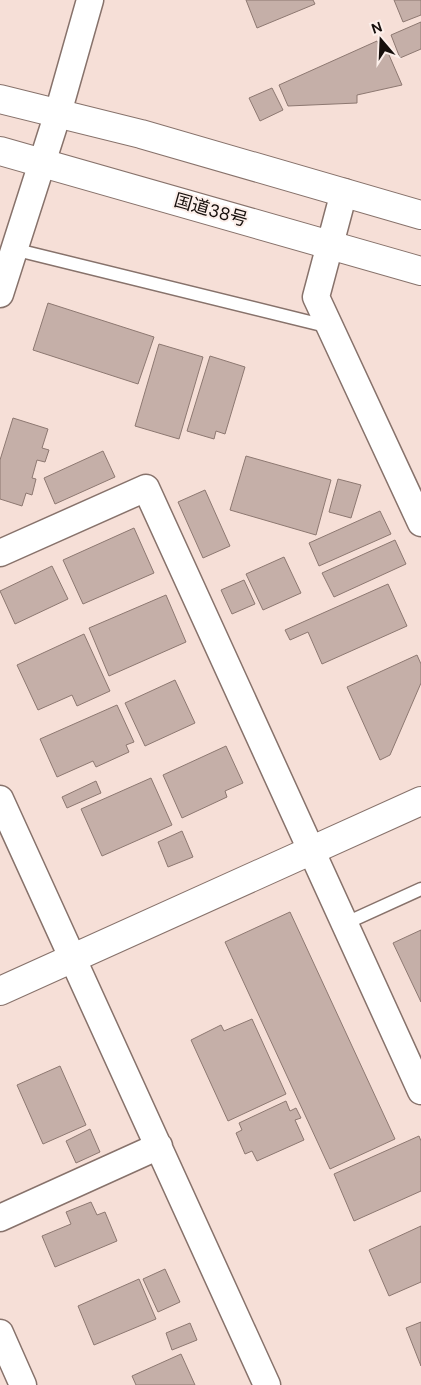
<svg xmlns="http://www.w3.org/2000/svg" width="421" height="1385" font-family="'DM Sans','Noto Sans JP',sans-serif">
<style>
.building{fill:#c5afa8;stroke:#8d7871}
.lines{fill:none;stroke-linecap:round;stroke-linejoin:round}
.lane-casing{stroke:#87726b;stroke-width:15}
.street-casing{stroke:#87726b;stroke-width:29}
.secondary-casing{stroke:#87726b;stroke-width:30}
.highway-casing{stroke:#87726b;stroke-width:30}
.lane{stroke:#fff;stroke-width:12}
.street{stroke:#fff;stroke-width:26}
.secondary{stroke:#fff;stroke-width:28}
.highway{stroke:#fff;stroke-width:28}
.labels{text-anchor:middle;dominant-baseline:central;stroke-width:4;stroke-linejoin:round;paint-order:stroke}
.street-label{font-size:18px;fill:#160f0c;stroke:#fcefea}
</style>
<rect width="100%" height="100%" fill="#f6dfd7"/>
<path class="building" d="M246,0h67l2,4 -58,24z
M394,0h27v15l-18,7z
M421,22v27l-21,9 -9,-23z
M377,41l4,9 5,-2 16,37 -45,10v8l-69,3 -9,-21z
M272,88l11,22 -23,11 -11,-23z
M48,303l106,34 -16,47 -105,-34z
M159,344l44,13 -24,82 -44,-13z
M210,356l35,11 -20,67 -9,-3 -2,8 -27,-8z
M13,418l35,11 -6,19 7,2 -4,12 -8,-2 -5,18 4,1 -4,16 -6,-2 -4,13 -22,-7v-39z
M103,451l12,26 -60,27 -11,-26z
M246,456l85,24 -15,55 -86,-25z
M338,479l23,6 -10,33 -22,-6z
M205,490l25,56 -27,12 -25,-56z
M380,511l11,23 -72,32 -10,-23z
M134,528l20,45 -71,31 -20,-44z
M395,540l11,24 -72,33 -12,-24z
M284,557l17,36 -38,17 -17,-36z
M52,566l16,33 -53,25 -15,-33z
M244,580l11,24 -23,10 -11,-24z
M388,584l19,42 -85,38 -14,-32 -18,8 -5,-10z
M166,595l20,47 -77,34 -20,-48z
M84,634l26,57 -33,15 -5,-11 -34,15 -21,-45z
M417,655l4,9v19l-31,72 -10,5 -33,-73z
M175,680l20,43 -50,23 -20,-43z
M117,705l17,37 -8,3 3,7 -33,15 -3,-6 -36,16 -17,-38z
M226,746l17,37 -18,8 2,6 -45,21 -19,-43z
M151,778l21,47 -70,31 -21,-47z
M96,781l5,12 -34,15 -5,-11z
M182,831l11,26 -25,10 -10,-25z
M290,912l105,227 -65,30 -105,-227z
M421,930v72l-28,-59z
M252,1019l34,75 -58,27 -37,-81 30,-15 3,6z
M60,1066l26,59 -43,19 -26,-59z
M286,1101l4,10 6,-3 5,10 -6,2 9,20 -47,21 -5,-10 -7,3 -9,-21 6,-3 -3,-7z
M90,1129l10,23 -24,11 -10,-22z
M419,1136l2,5v50l-67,30 -20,-47z
M91,1202l6,13 8,-3 12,29 -62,26 -13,-31 29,-12 -5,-12z
M421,1226v56l-32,14 -20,-46z
M165,1269l15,33 -22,10 -15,-33z
M139,1279l17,40 -62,26 -16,-39z
M421,1322v44l-15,-38z
M190,1323l7,17 -25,10 -6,-17z
M181,1354l14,31h-59l-4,-9z"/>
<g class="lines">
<defs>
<path id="lane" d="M13,249l317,78
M344,924l77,-35"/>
<path id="street" d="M344,192l-28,105 105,226
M0,294l58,-181 32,-113
M0,553l146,-65 275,603
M0,799l267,586
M0,1218l159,-72
M0,1333l23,52"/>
<path id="secondary" d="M0,991l421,-190"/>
<path id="highway" d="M0,99l141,35 280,81
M0,151l421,120"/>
</defs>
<use href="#lane" class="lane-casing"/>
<use href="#street" class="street-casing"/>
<use href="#secondary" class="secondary-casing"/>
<use href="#highway" class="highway-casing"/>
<use href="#lane" class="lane"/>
<use href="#street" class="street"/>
<use href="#secondary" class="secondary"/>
<use href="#highway" class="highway"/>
</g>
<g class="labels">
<g class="street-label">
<text transform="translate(211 210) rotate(16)">国道38号</text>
</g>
</g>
<g transform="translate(381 40) rotate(341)" stroke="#fcefea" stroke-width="4" paint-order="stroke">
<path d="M0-4L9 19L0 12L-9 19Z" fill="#160f0c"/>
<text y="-8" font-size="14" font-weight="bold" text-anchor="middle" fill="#160f0c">N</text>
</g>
</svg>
